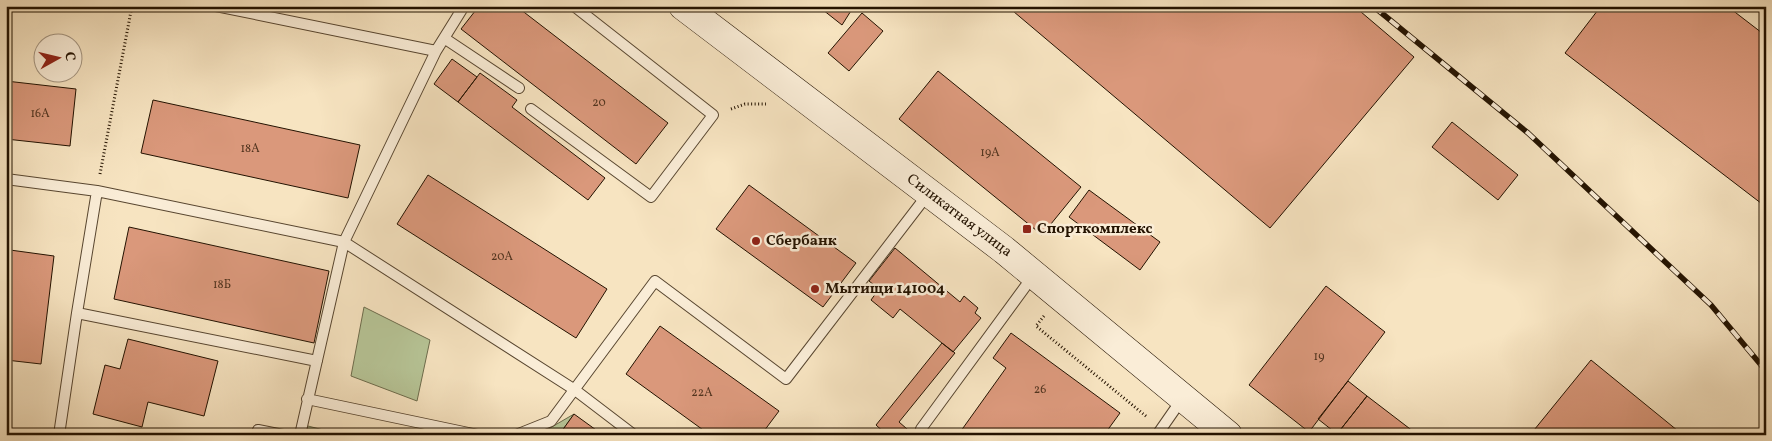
<svg xmlns="http://www.w3.org/2000/svg" width="1772" height="441" font-family="Vollkorn,serif">
<style>
.green{fill:#b7c597;stroke:#6d6c4c}
.building{fill:#da987b;stroke:#231200}
.lines{fill:none;stroke-linecap:round;stroke-linejoin:round}
.lane-casing{stroke:#584630;stroke-width:12}
.secondary-casing{stroke:#231200;stroke-width:29}
.path{stroke:#231200;stroke-width:3;stroke-dasharray:1 2.5;stroke-linecap:butt}
.lane{stroke:#faedd7;stroke-width:10}
.secondary{stroke:#faedd7;stroke-width:28}
.rail-casing{stroke:#231200;stroke-width:5.5}
.rail{stroke:#faedd7;stroke-width:4;stroke-dasharray:11;stroke-linecap:butt}
.poi-dot{fill:#8f2418;stroke:#faedd7;stroke-width:2}
.labels{text-anchor:middle;dominant-baseline:central;stroke-width:5;stroke-linejoin:round;paint-order:stroke}
.number-label{font-size:12px;fill:#51341f}
.street-label{font-size:15px;fill:#231200;stroke:#faedd7}
.poi-label{font-size:15px;font-weight:bold;fill:#231200;stroke:#faedd7;text-anchor:start}
</style>
<rect width="100%" height="100%" fill="#f7e4c1"/>
<filter id="stains"><feTurbulence type="fractalNoise" baseFrequency=".004" numOctaves="4"/><feColorMatrix values="0 0 0 0 .2 0 0 0 0 .09 0 0 0 0 .02 0 0 0 .5 -.17"/></filter>
<radialGradient id="worn" r=".72"><stop offset=".6" stop-color="#630" stop-opacity="0"/><stop offset="1" stop-color="#630" stop-opacity=".3"/></radialGradient>
<path class="green" d="M364,307l66,33 -13,61 -66,-25z
M574,414l-15,21h-21z
M308,426l35,9h-39z"/>
<path class="building" d="M479,6h37l152,117 -32,41 -175,-135z
M818,6h36l-12,19z
M1007,6h347l60,51 -144,171z
M1601,6h126l39,30v171l-201,-154z
M862,13l21,18 -34,40 -21,-18z
M452,59l25,18 -19,25 -24,-18z
M938,71l143,116 -39,48 -143,-116z
M480,73l37,27 -5,7 93,71 -17,22 -130,-98z
M6,81l70,8 -6,57 -64,-7z
M153,100l207,45 -12,53 -207,-45z
M1452,122l66,53 -20,25 -66,-53z
M428,175l179,114 -31,49 -179,-114z
M749,185l107,78 -33,44 -107,-78z
M1089,190l71,52 -20,28 -71,-53z
M129,227l200,44 -15,72 -200,-44z
M895,248l65,54 4,-6 14,12 -3,5 6,5 -28,34 -53,-43 -7,9 -22,-18 8,-11 -10,-8z
M10,250l44,6 -13,108 -35,-4v-76z
M1326,286l59,46 -76,100 -60,-47z
M660,326l119,85 -18,24h-51l-84,-61z
M1011,333l109,80 -16,22h-146l48,-67 -13,-10z
M128,339l90,22 -14,55 -56,-14 -6,25 -49,-13 12,-49 15,4z
M942,343l13,10 -56,69 15,13h-27l-11,-10z
M1591,360l92,75h-153z
M1348,381l19,15 -30,38 -19,-15z
M1367,396l51,39 -81,-1z
M574,414l29,21h-44z"/>
<g class="lines">
<defs>
<path id="lane" d="M216,6l220,45 28,-45
M444,38l75,50
M531,109l120,88 62,-82 -139,-109
M6,179l91,12 247,51 231,148 59,45
M77,313l20,-122
M307,399l171,36
M921,429l112,-153
M59,435l18,-122 240,48
M256,435l2,-5 25,5
M300,435l44,-193 92,-191
M516,435l35,-14 104,-140 131,98 142,-185
M1157,435l25,-36"/>
<path id="secondary" d="M683,6l321,244 224,185"/>
</defs>
<use href="#lane" class="lane-casing"/>
<use href="#secondary" class="secondary-casing"/>
<path class="path" d="M731,109l14,-5h21
M100,174l32,-168
M1044,316l-8,10 111,91"/>
<use href="#lane" class="lane"/>
<use href="#secondary" class="secondary"/>
<defs>
<path id="rail" d="M1373,6l155,127 183,172 55,66"/>
</defs>
<use href="#rail" class="rail-casing"/>
<use href="#rail" class="rail"/>
</g>
<g class="poi-dot">
<rect x="1022" y="224" width="10" height="10" rx="2.5"/>
<circle cx="756" cy="241" r="5"/>
<circle cx="815" cy="289" r="5"/>
</g>
<g class="labels">
<g class="number-label">
<text x="599" y="103">20</text>
<text x="40" y="114">16А</text>
<text x="250" y="149">18А</text>
<text x="990" y="153">19А</text>
<text x="502" y="257">20А</text>
<text x="222" y="285">18Б</text>
<text x="1319" y="357">19</text>
<text x="1040" y="390">26</text>
<text x="702" y="393">22А</text>
</g>
<g class="street-label">
<text transform="translate(959 216) rotate(37)">Силикатная улица</text>
</g>
<g class="poi-label">
<text x="1037" y="229">Спорткомплекс</text>
<text x="766" y="241">Сбербанк</text>
<text x="825" y="289">Мытищи 141004</text>
</g>
</g>
<rect width="1772" height="441" fill="none" stroke="#f7e4c1" stroke-width="25"/>
<rect x="8" y="8" width="1757" height="426" fill="none" stroke="#231200" stroke-width="2.5"/>
<rect x="12" y="12" width="1747" height="416" fill="none" stroke="#231200"/>
<g transform="translate(58 58) rotate(82)"><circle r="24" fill="#faedd7" stroke="#a49581"/>
<path d="M0-4L9 19L0 12L-9 19Z" fill="#8f2418"/>
<text y="-8" font-size="14" font-weight="bold" text-anchor="middle" fill="#231200">С</text>
</g>
<rect width="100%" height="100%" filter="url(#stains)"/>
<rect width="100%" height="100%" fill="url(#worn)"/>
</svg>
